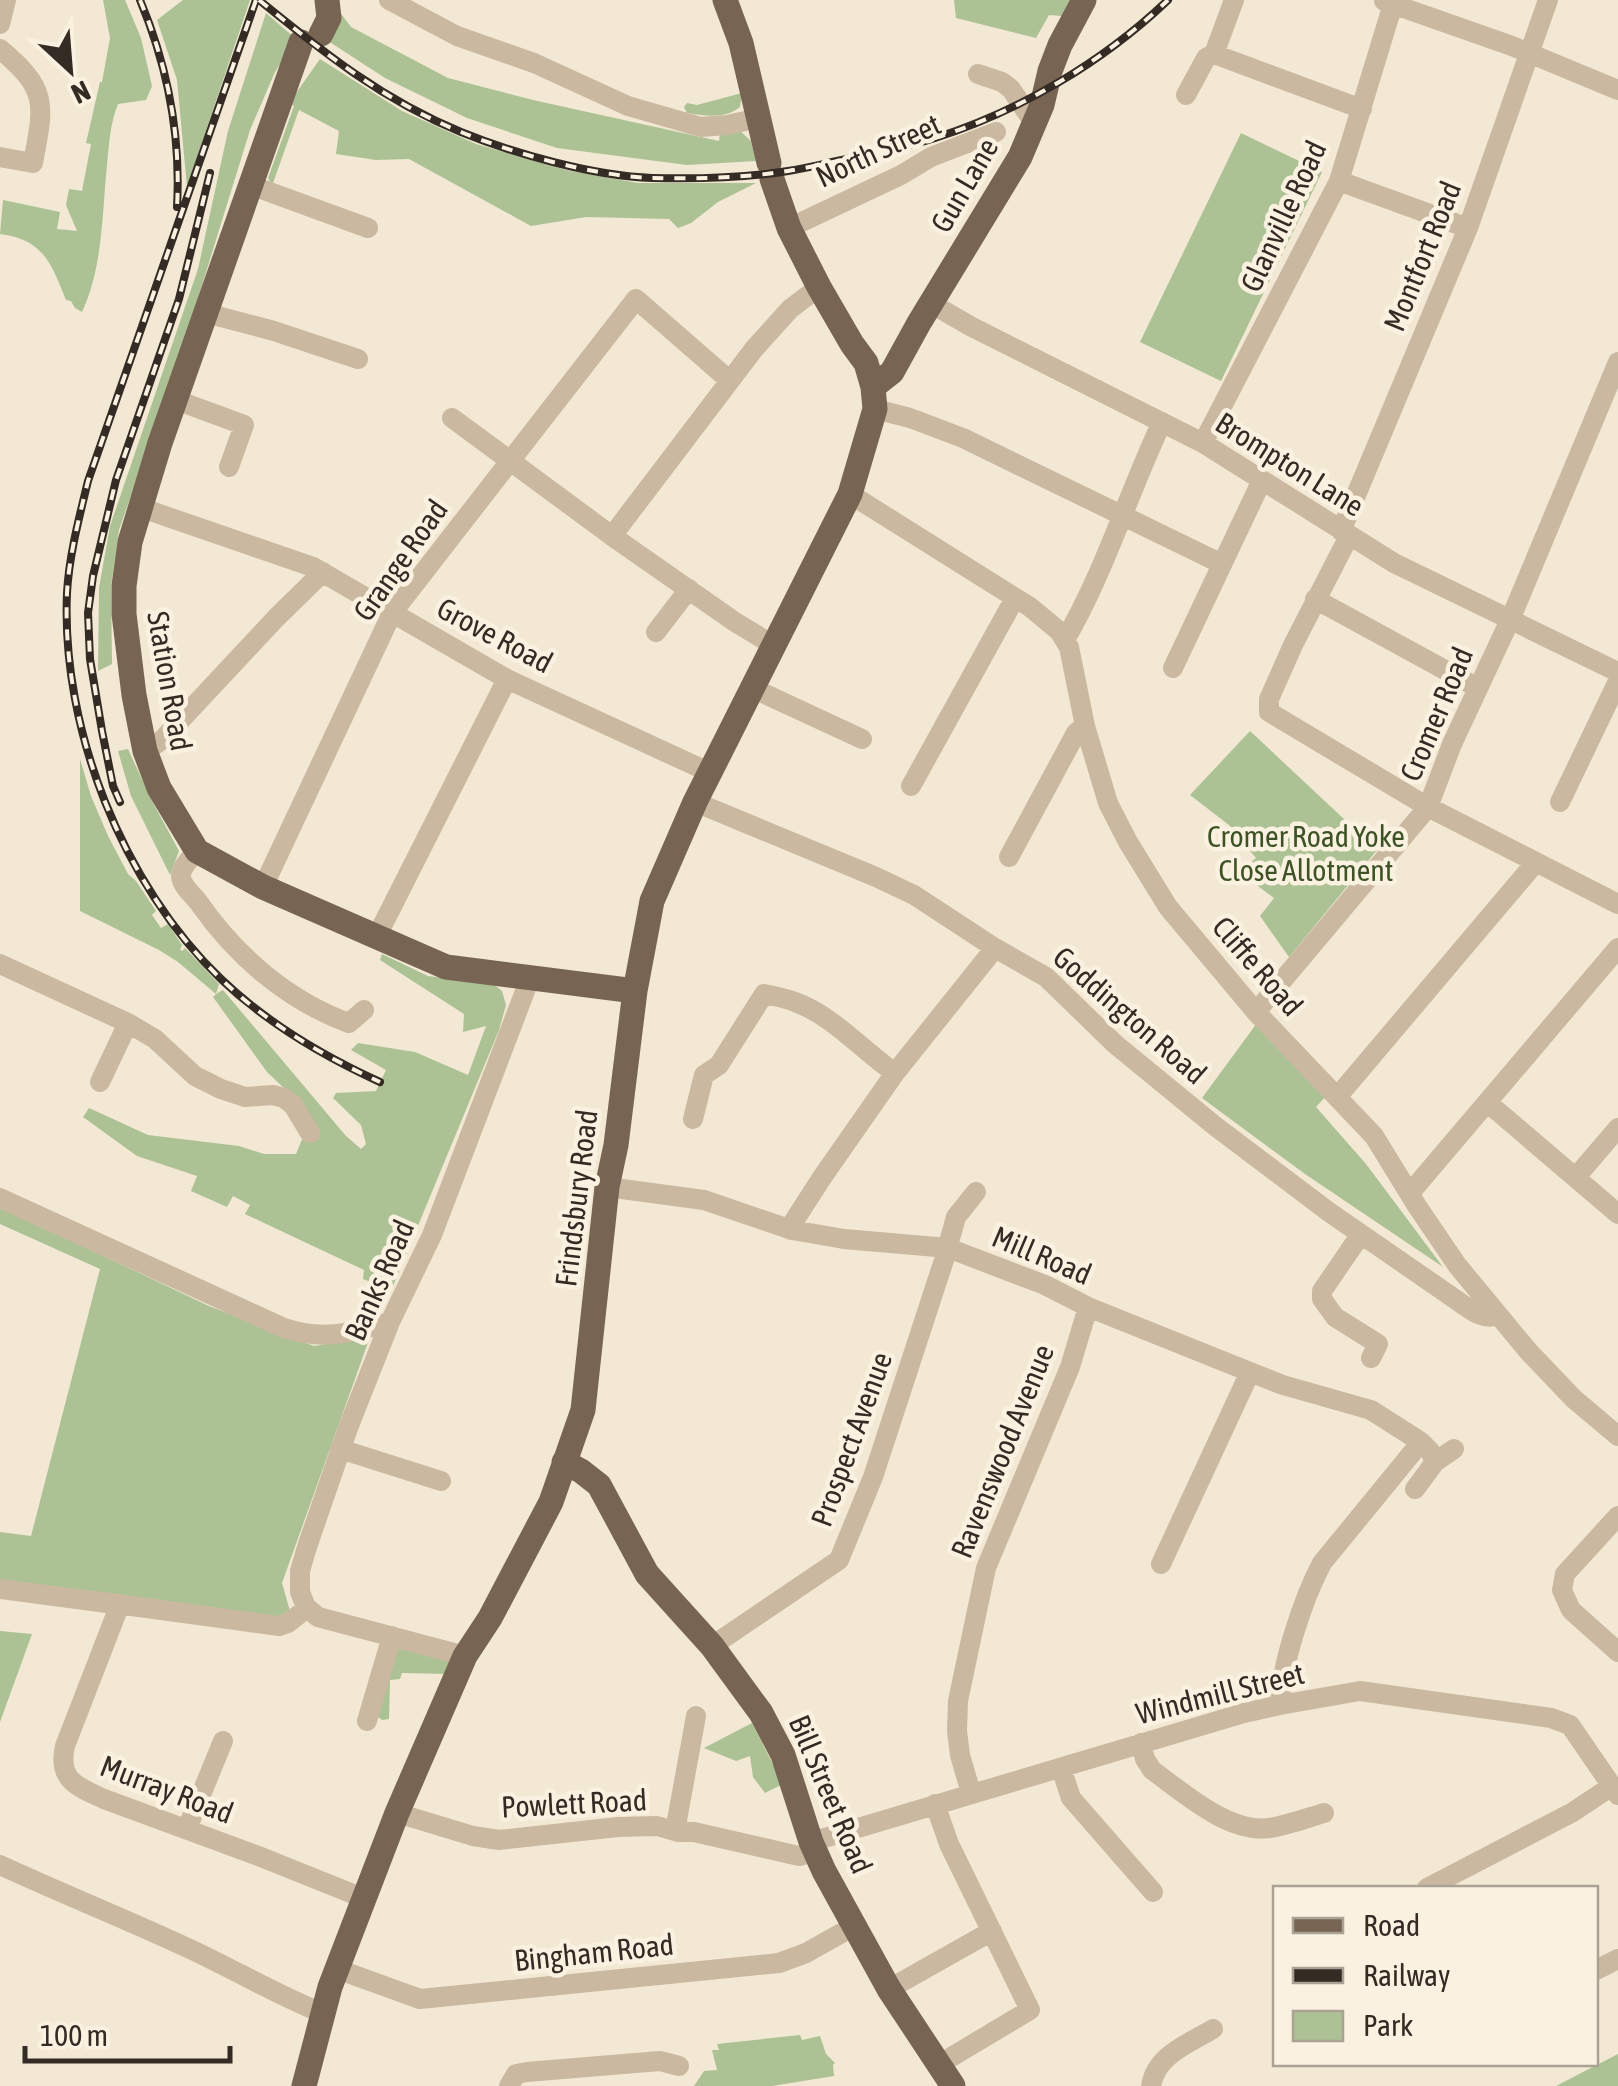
<svg xmlns="http://www.w3.org/2000/svg" width="1618" height="2086" font-family="'Asap Condensed',sans-serif">
<style>
.green{fill:#acc294}
.lines{fill:none;stroke-linecap:round;stroke-linejoin:round}
.minor{stroke:#cab9a0;stroke-width:20}
.major{stroke:#776453;stroke-width:25}
.rail-casing{stroke:#332b24;stroke-width:8}
.rail{stroke:#faf1e0;stroke-width:4;stroke-dasharray:11;stroke-linecap:butt}
.labels{text-anchor:middle;dominant-baseline:central;stroke-width:9;stroke-linejoin:round;paint-order:stroke}
.street-label{font-size:30px;fill:#332b24;stroke:#faf1e0}
.park-label{font-size:30px;fill:#3d5326;stroke:#faf1e0}
</style>
<rect width="100%" height="100%" fill="#f2e8d4"/>
<path class="green" d="M103,0h22l16,38 11,48 -6,14 -28,4c-8,20 -9,40 -11,61 -5,49 -4,102 -25,147l-7,-4 -4,-7 -5,-1c-15,-37 -22,-60 -66,-66l3,-34 57,12 -3,17 20,2 -11,-26 3,-16 13,2 9,-47 -5,-1 14,-61h2l8,-44z
M183,0h67l-63,187 -10,-107 -20,-60z
M954,0h117l-9,16 -13,-1 -13,23 -80,-20z
M339,11l12,16 97,51 85,22 186,41 1,-8 19,-3 12,11 5,20 -69,4 -130,-17 -90,-30 -82,-40 -60,-39z
M266,13l30,26 -21,33 -25,58 -64,207 -67,193 -8,56 1,78 -14,7 1,-83 11,-62 88,-257 30,-138z
M320,59l82,52 74,33 90,26 72,13h118l-38,19 -27,21 -13,5 -9,-9 -83,-2 -55,9 -122,-67 -33,1 -40,-6 3,-23 -40,-21 -26,73 -3,-1 -2,-4 26,-72 -5,-3z
M742,93l-2,14c-15,12 -35,9 -53,6l-3,-6 3,-4 10,2z
M1241,133l81,39 -101,209 -81,-39z
M1250,731l127,119 -88,107 -29,-41 14,-18 -35,-26 17,-14 -27,-33 -39,-30z
M128,749l24,52 27,50 -9,24 -39,-79 -13,-45z
M80,759l11,37 17,40 20,38 8,7 20,30 -4,4 9,13 7,-4 14,21 -2,5 2,1 3,-3 34,36 -3,10 7,-4 123,146 15,13 5,-5 -5,-19 -28,-27 3,-5 40,-2 10,-21 -35,-20 7,-7 57,9 53,23 18,-49 -23,6 1,-18 -84,-54 2,-6 46,22 65,8 9,7 4,14 -7,25 -106,256 -9,1 -21,-8 1,-9 -119,-56 5,-9 -17,-9 -6,11 -36,-16 6,-15 -60,-20 -54,-39 6,-9 59,27 91,11 25,8h32l9,-22 14,7 -17,-34 -35,-33 -54,-75 3,-3 -38,-32 -19,-12 -79,-39z
M1257,1023l70,72 -11,12 50,57 77,103 -138,-93 -103,-76z
M0,1207l209,99 105,40 56,-9 -88,246 8,28 -13,9 -277,-36v-52l31,4 69,-267 -100,-45z
M0,1631l32,3 -32,88z
M400,1647l46,11 4,5 -1,11 -47,-1 -2,6 -10,1 -1,39 -7,1 -4,-3 17,-67z
M752,1723l31,61 -18,9 -12,-16 -3,-21 -14,5 -32,-13z
M800,2035l2,5 18,-4 6,18 9,9 -2,2 1,11 -62,10h-78l10,-15 13,-1 -5,-20h7l-2,-6z
M1618,2054v32h-62z"/>
<g class="lines">
<path class="minor" d="M389,0l68,36 77,27 94,43 73,21 26,-2 32,-7
M1384,1l128,45 106,44
M0,24l6,-24
M0,49c49,41 44,55 33,114l-33,-6
M1214,54l148,55
M978,74l24,8 9,7 23,34
M1186,95l20,-37 8,-4 20,-54
M1339,181l129,47
M250,185l118,43
M789,228l112,-53 30,-18 65,-25
M932,304l40,23 231,116 191,120 224,109
M206,313l68,18 84,28
M176,400l68,25 -15,42
M875,409l35,9 53,20 259,126
M452,418l160,118 123,86 38,23
M1203,443l136,-262 54,-177
M850,494l180,113 29,24 10,16 16,79 23,77 20,39 40,65 88,105 118,124 43,70 40,59 72,87 45,47 44,37
M139,507l174,60 194,112 204,94
M1341,531l127,-303 80,-228
M612,536l142,-187 36,-40 29,-22
M1349,536l-56,109 -24,54v13l159,95 190,97
M1315,599l163,89
M656,632l33,-43
M1065,640c40,-69 63,-146 97,-218
M1173,668l89,-188
M752,688l110,51
M145,751l17,-11 114,-122 47,-46
M911,786l104,-188
M695,802l181,75 38,18 81,53 51,29 69,67 100,82 114,86 126,87c12,8 28,23 43,16
M1560,802l58,-121
M197,851c-6,7 -17,17 -16,26 1,9 13,19 18,26 37,53 89,98 150,120l15,-13
M1009,857l67,-124 9,-7
M263,887l129,-274 244,-314 93,81
M376,938l131,-259
M0,964l128,59 27,16 40,37 26,13 24,8 28,-2 11,3 9,7 17,28
M1256,1012l172,-205 24,-63 58,-124 108,-258
M100,1082l28,-59
M1338,1096l198,-234
M1488,1103l130,111
M693,1119l11,-44 15,-10 45,-71c10,2 21,4 31,8 37,13 68,49 100,71
M1576,1177l42,-49
M607,1187l97,13 88,30 52,9 104,9 97,37 43,22 162,65 33,13 88,25 50,32 9,9 5,11 -20,27
M1410,1193l208,-245
M0,1198l284,130c40,13 66,5 106,-6
M792,1230l2,-9 29,-45 72,-103 100,-125
M1361,1234l-39,57v8l13,18 43,27 -7,14
M340,1449l101,32
M1435,1462l19,-13
M1618,1516l-53,58 -3,16 9,20 47,42
M1161,1564l89,-192
M0,1589l107,14
M95,1601l184,25 9,-3 19,-15
M120,1604l-55,142c-8,34 13,41 39,53l157,58 102,41
M712,1646l127,-86 34,-83 71,-217 12,-43 20,-25
M465,1656l-147,-39 -12,-10 -6,-15v-21l7,-24 41,-119 42,-106 42,-87 98,-257
M1280,1705c1,-40 23,-106 42,-142l99,-121
M367,1721l25,-85
M1141,1743l4,16 7,11c32,23 77,64 118,58 18,-3 37,-10 54,-15
M1061,1768l10,30 82,94
M971,1793l-11,-38 -3,-24 1,-30 28,-133 84,-201 18,-60
M935,1804l14,40 81,166 -92,55
M397,1813l76,23 26,4 119,-13 39,-1 21,6h16l105,24 16,-4
M187,1829l36,-88
M678,1832l-1,-12 19,-104
M811,1842l433,-129 36,-8 80,-14 191,27 19,7 48,70
M0,1865c63,29 128,55 190,84 45,21 87,46 132,64
M1427,1888l146,-76 39,-26
M337,1969l83,30 359,-36 27,-10 48,-27
M1596,1970l22,-11
M889,1989l103,-58
M509,2086l7,-12 11,-2 133,-11 19,5
M1151,2086c5,-31 37,-42 62,-57"/>
<path class="major" d="M725,0l16,43 28,120
M321,34l8,-16 -2,-18
M301,42l-141,401 -30,99 -6,44v28l10,81 11,56 14,37 38,63 66,36 183,80 189,24
M873,387l19,-15 27,-49 101,-166 22,-52 8,-34 10,-26 24,-45
M564,1462l17,9 18,14 48,89 65,72 49,67 22,42 28,87 13,29 65,118 64,97
M304,2086l26,-99 67,-174 68,-157 25,-38 61,-116 32,-92 24,-223 9,-42 19,-154 17,-90 43,-99 155,-308 25,-85 -2,-22 -7,-24 -14,-19 -33,-57 -30,-59 -17,-49"/>
<defs>
<path id="rail" d="M140,0c28,67 41,135 37,207
M256,0l-168,481c-9,37 -19,75 -21,112 -6,136 56,292 154,386 46,44 102,77 159,103
M259,0c65,53 124,100 202,132 54,22 133,44 191,46 44,1 92,0 136,-7 19,-3 39,-8 59,-12 29,-7 60,-12 88,-21 85,-27 168,-76 233,-138
M120,802l-7,-16 -11,-55 -12,-72 -2,-46 5,-37 23,-96 63,-181 31,-126"/>
</defs>
<use href="#rail" class="rail-casing"/>
<use href="#rail" class="rail"/>
</g>
<g class="labels">
<g class="street-label">
<text transform="translate(878 150) rotate(-25)">North Street</text>
<text transform="translate(964 185) rotate(-60)">Gun Lane</text>
<text transform="translate(1283 216) rotate(-65)">Glanville Road</text>
<text transform="translate(1422 256) rotate(-68)">Montfort Road</text>
<text transform="translate(1290 464) rotate(32)">Brompton Lane</text>
<text transform="translate(400 560) rotate(-55)">Grange Road</text>
<text transform="translate(495 635) rotate(28)">Grove Road</text>
<text transform="translate(170 681) rotate(80)">Station Road</text>
<text transform="translate(1436 714) rotate(-67)">Cromer Road</text>
<text transform="translate(1258 966) rotate(49)">Cliffe Road</text>
<text transform="translate(1130 1015) rotate(41)">Goddington Road</text>
<text transform="translate(576 1198) rotate(-83)">Frindsbury Road</text>
<text transform="translate(1042 1255) rotate(23)">Mill Road</text>
<text transform="translate(379 1280) rotate(-66)">Banks Road</text>
<text transform="translate(851 1439) rotate(-70)">Prospect Avenue</text>
<text transform="translate(1002 1451) rotate(-68)">Ravenswood Avenue</text>
<text transform="translate(1220 1693) rotate(-14)">Windmill Street</text>
<text transform="translate(167 1789) rotate(21)">Murray Road</text>
<text transform="translate(831 1794) rotate(67)">Bill Street Road</text>
<text transform="translate(574 1803) rotate(-3)">Powlett Road</text>
<text transform="translate(594 1952) rotate(-6)">Bingham Road</text>
</g>
<g class="park-label">
<text x="1306" y="836">Cromer Road Yoke<tspan x="1306" dy="34">Close Allotment</tspan></text>
</g>
</g>
<rect x="1273" y="1886" width="325" height="180" fill="#faf1e0" stroke="#aaa295" stroke-width="2.5"/>
<rect x="1293" y="1918" width="50" height="15" fill="#776453" stroke="#aaa295" stroke-width="2.5"/>
<text x="1363" y="1936" font-size="30" fill="#332b24">Road</text>
<rect x="1293" y="1968" width="50" height="15" fill="#332b24" stroke="#aaa295" stroke-width="2.5"/>
<text x="1363" y="1986" font-size="30" fill="#332b24">Railway</text>
<rect x="1293" y="2011" width="50" height="30" fill="#acc294" stroke="#aaa295" stroke-width="2.5"/>
<text x="1363" y="2036" font-size="30" fill="#332b24">Park</text>
<g transform="translate(70 70) rotate(154)" stroke="#faf1e0" stroke-width="8" paint-order="stroke">
<path d="M0-8L18 38L0 25L-18 38Z" fill="#332b24"/>
<text y="-15" font-size="28" font-weight="bold" text-anchor="middle" fill="#332b24">N</text>
</g>
<path d="M25 2046v15h205v-15" fill="none" stroke="#332b24" stroke-width="5"/>
<text x="40" y="2046" font-size="30" fill="#332b24" stroke="#faf1e0" stroke-width="8" paint-order="stroke">100 m</text>
</svg>
